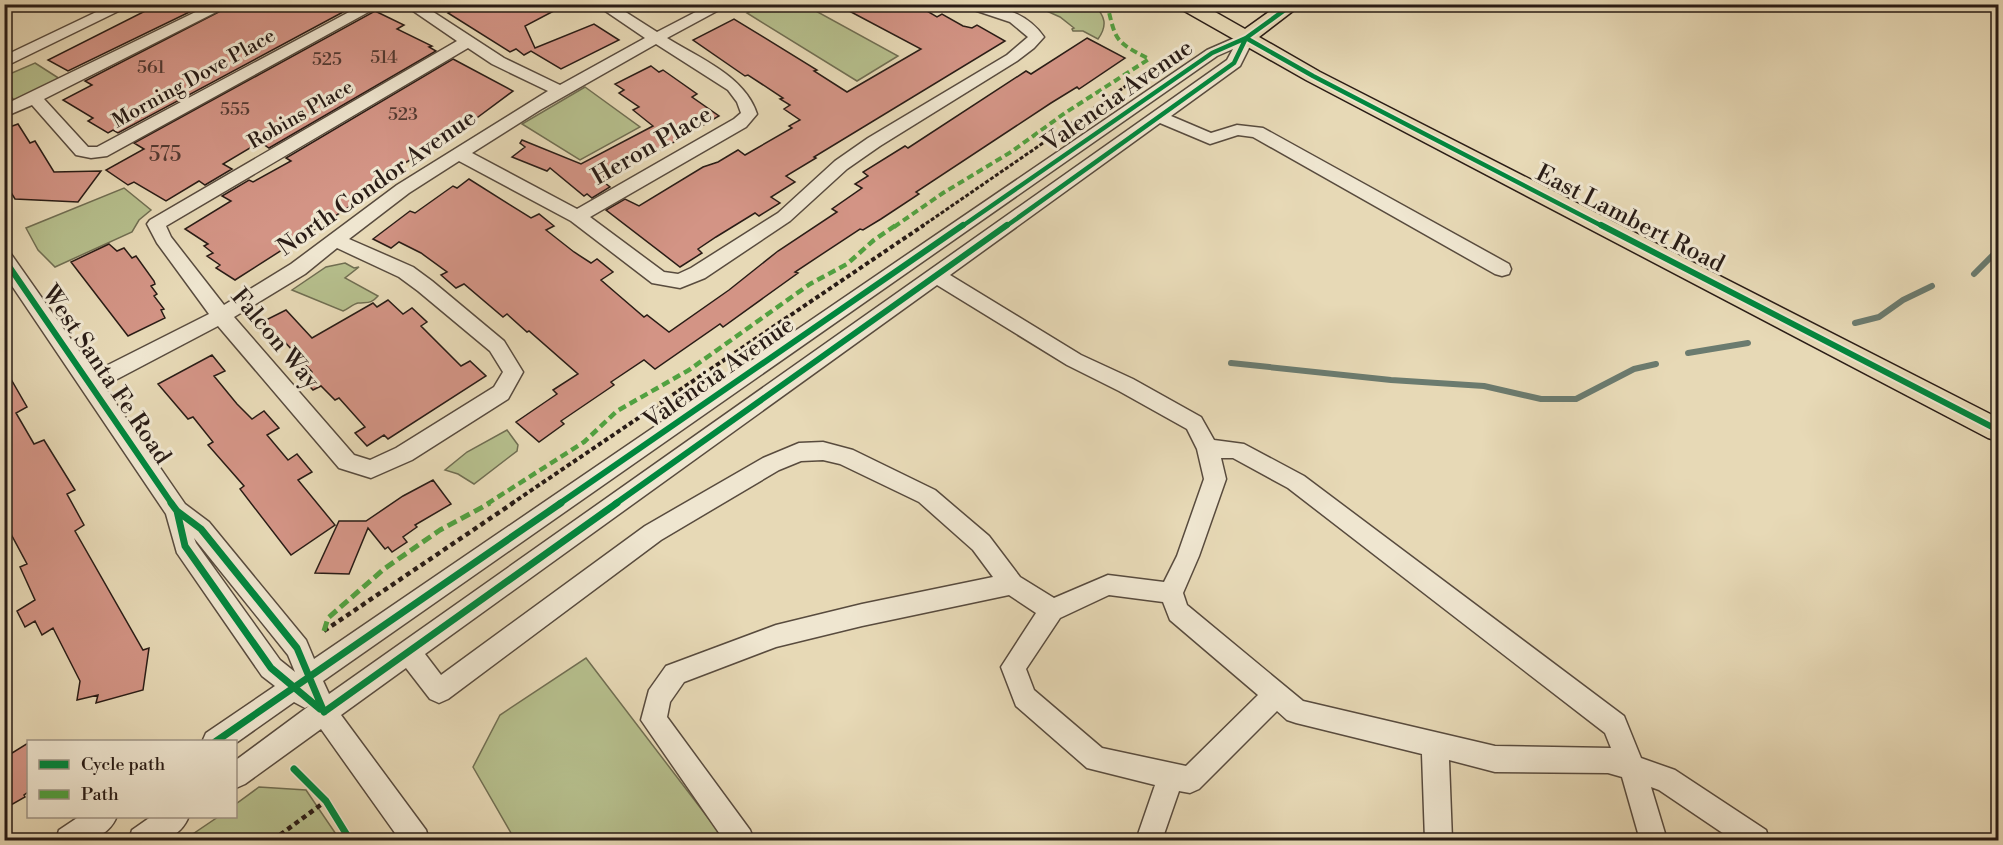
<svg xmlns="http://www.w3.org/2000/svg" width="2003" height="845" font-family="'Libre Bodoni',serif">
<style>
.green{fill:#b6bf8d;stroke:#706e52;stroke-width:1.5}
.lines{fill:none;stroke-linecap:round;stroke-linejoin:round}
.stream{stroke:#6b7b6f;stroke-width:6}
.building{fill:#d39485;stroke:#291c16;stroke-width:1.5}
.minor-casing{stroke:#584b3e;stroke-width:3}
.major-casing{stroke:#291c16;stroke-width:3}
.path-far2{stroke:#291c16;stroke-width:3;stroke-dasharray:4 2;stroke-linecap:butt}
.path-far1{stroke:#291c16;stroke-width:4;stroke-dasharray:4.5 3;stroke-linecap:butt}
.path{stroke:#291c16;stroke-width:4.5;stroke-dasharray:5 4;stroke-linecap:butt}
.minor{fill:#efe6d0;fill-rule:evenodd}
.major{fill:#e7d9b6;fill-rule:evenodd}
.quiet-far2{stroke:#51a140;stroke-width:4;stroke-dasharray:7 4;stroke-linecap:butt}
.quiet-far1{stroke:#51a140;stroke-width:4.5;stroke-dasharray:8 4.5;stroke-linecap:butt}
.quiet{stroke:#51a140;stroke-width:5;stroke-dasharray:10 5;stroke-linecap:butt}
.cycleway-far2-casing{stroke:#efe6d0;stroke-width:8}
.cycleway-far1-casing{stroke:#efe6d0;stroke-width:10}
.cycleway-casing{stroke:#efe6d0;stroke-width:10}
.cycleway-far2{stroke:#00873e;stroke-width:4.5}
.cycleway-far1{stroke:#00873e;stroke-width:6}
.cycleway{stroke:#00873e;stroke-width:7}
.labels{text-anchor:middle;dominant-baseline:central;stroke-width:6;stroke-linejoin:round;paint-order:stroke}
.far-number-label{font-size:18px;fill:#543a32}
.far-street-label{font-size:20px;fill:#291c16;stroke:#efe6d0}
.number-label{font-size:21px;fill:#543a32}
.street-label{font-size:24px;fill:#291c16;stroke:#efe6d0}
</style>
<rect width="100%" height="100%" fill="#e7d9b6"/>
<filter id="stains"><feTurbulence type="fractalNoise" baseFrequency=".00333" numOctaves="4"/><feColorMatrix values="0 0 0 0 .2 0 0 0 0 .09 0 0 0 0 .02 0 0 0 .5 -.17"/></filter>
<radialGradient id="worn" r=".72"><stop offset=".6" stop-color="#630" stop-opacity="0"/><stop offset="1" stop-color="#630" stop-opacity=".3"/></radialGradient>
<path class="green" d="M763,5h42l93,51 -41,25 -110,-68z
M1049,5h45c11,11 14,20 4,34l-15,-8h-10l-1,-2 2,-1 -14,-11 -18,-8z
M35,63l25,16 -46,21 -9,-10v-14z
M585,87l55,40 -60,33 -58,-36z
M124,188l27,22 -12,10 -7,12 -77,35 -17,-17 -12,-22z
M345,263l9,5 5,-1 -14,11 33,18c-7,8 -10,6 -20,7 -5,1 -10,6 -15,8l-51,-21 34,-23z
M507,430l11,15 -1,6 -43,33 -16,-10 -13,-4 22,-18z
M586,658l139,182h-210l-42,-73 27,-52z
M259,787l47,3 34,50h-156l34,-23 18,-1v-12z"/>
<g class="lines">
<path class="stream" d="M1974,274l24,-24
M1855,323l24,-6 24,-17 29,-14
M1688,353l60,-10
M1231,363l160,17 93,6 57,13h35l58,-30 22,-5"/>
</g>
<path class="building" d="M159,4h47l-138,67 -20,-11z
M234,4h124l-240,129 -5,-3 -5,3 -20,-12 5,-3 -30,-18 29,-15 -7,-4z
M442,4h125l-42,22 10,22 59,-24 25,16 -58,29 -30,-18 -7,4 -8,-6 -6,3 -62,-39 4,-2z
M836,4h79l22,13 5,-3 21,12 9,2 5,-3 28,16 -191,116 2,1 -30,18 9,6 -24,15 9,6 -21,13 -4,-3 -39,24 -18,12 4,4 -22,14 -74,-57 19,-11 14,7 64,-39 15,-5 20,-12 7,5 47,-27 -3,-2 11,-6 -16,-11 6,-4 -10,-6 3,-1 -35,-23 -3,1 -52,-36 41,-21 83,51 -3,1 33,21 74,-43z
M375,11l29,14 -7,4 35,17 -3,1 7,4 -167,97 -9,-6 -37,22 9,5 -27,16 -6,-4 -33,20 -32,-19 -6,3 -22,-15 38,-21 -10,-6z
M1087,38l38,20 -46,31 -2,-2 -26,16 -135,89 3,2 -38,25 -18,11 -3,-1 -65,43 3,1 -75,54 -3,-3 -65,45 -11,-9 -33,22 3,3 -53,36 3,3 -25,18 -23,-20 41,-28 -4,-4 25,-16 -49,-43 -2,1 -20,-18 -4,3 -39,-33 -8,4 -15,-13 6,-3 -26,-19 -22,-11 -8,6 -18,-9 37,-28 5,2 38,-27 4,2 12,-9 62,39 8,-4 15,12 -8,4 28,22 17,11 6,-4 16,13 -12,8 15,13 28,24 3,-2 22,17 60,-42 49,-39 59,-39 -5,-3 30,-21 -7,-4 13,-8 -5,-4 42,-26 3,2 118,-77 5,3z
M453,59l60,32 -47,35 -102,62 3,2 -5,3 2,1 -13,8 3,2 -119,76 -19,-12 4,-3 -13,-9 6,-3 -9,-7 4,-2 -23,-15 46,-28 -9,-5 27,-16 4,2 38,-21 -5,-3z
M651,66l8,6 4,-2 34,24 -5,3 27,19 -69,40 -10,2 -40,21 10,8 -18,11 -5,-4 -3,2 -34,-28 -3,3 -35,-14 13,-10 -5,-4 2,-3 59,24 72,-38 -20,-16 6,-3 -20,-14 5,-3 -9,-6z
M18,124l12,19 5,-2 19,31 47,-1 -23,31 -63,-3 -11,-18v-52z
M109,244l8,7 7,-3 8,10 4,-2 18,25 1,3 -4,2 6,8 -3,2 10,13 -3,1 4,8 -37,18 -57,-74z
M388,300l15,14 9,-6 15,14 -6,4 40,40 9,-5 16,15 -98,63 -4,-4 -17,11 -12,-13 10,-6 -26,-29 -4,2 -14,-14 -8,4 -11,-12 10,-6 -29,-32 -7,3 -4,-4 -2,1 -12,-16 28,-14 26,28 61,-35 4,4z
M212,355l13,16 -11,5 23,28 15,15 12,-8 15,17 -12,7 21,25 9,-6 15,18 -14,8 37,45 -44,30 -51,-66 4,-3 -36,-41 5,-3 -20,-25 -5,2 -30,-35z
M4,367l23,40 -11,6 18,31 10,-4 31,50 -8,4 17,31 -9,6 68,119 6,-2 -6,42 -47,13 2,-8 -21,5 3,-19 -27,-53 -11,7 -7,-14 -10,6 -8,-16 18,-11 -15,-33 7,-3 -23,-43z
M433,480l18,24 -36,21 2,2 -14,10 4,5 -15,10 -4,-5 -3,2 -17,-21 -19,46 -34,-1 24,-52h27l37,-25z
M28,743v49l-4,3 1,2 -21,12v-51z"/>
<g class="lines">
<defs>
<path id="minor" d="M113,4h20l-129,63v-11z
M212,4h20l-188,95 44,48h9l267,-143h19l-276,152 -16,2 -15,-3 -44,-50 -28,12v-12z
M403,4h18l83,54 56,27 85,-47 -50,-34h18l44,28 54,-28h19l-63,34c32,20 78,38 90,76l-11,13 -156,90 74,55 14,2 13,-6 87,-55 57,-52 33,-23 139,-83 21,-18 -18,-15 -45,-15 -2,-3c31,0 62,6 81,33l-10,11 -17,13 -137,85 -33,23 -57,52 -85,57 -25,10 -28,-5 -81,-62 -112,-60 -50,32 -60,46 64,28 19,14 72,60 19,31 -15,27 -96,61 -41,18 -32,-10 -121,-142 -114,60 81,118 24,18 97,118 8,19 893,-609 39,-17 8,5 -14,28 -69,50 40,17 26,-8 26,3 246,136 2,5 -2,5 -7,2 -7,-2 -242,-137 -15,-2 -28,9 -50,-21 -210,152 131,80 52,24 68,38 13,23 30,4 60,32 320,240 17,42 34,12 91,60 3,10h-36l-74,-50 -8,-3 16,53h-27l-18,-63 -14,-4 -113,-1 -46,-12 3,80h-27l-3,-86 -126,-31 -9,-3 -10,-9 -78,78 -9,4 -11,-2 -17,49h-26l19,-55 -68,-17 -71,-62 -15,-39 35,-54 -27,-18 -147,31 -86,21 -92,35 -14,20 -3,15 83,113 4,10h-30l-83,-120 8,-30 17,-24 110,-41 86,-21 131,-27 -20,-27 -54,-48 -79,-38 -17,-4 -22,1 -22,9 -118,70 -213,159 -9,4 -9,-4 -24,-31 -65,47 85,115 3,10h-29l-79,-111 -76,55 -9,4v-28l73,-54 -4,2 -11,-6 -58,41 -34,-1 4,-9 69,-47 -13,-10 -85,-123 -11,-39 -162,-240v-21l7,1 83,118 115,-58 -52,-71 -10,-19 3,-4 307,-179zM656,44l72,46 9,12 4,11 -7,6 -157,90 -105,-56 68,-43zM468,48l24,16 56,27 -151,94 -106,79 -67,41 -53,-68 -5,-11zM1233,49l-6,11 -898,634 -6,-13 894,-625zM337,248l62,29 19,14 72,60 13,21 -9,15 -98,61 -26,12 -16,-5 -120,-138 71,-43zM937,285l130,80 52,26 68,38 10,20 7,30 -27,77 -13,26 -56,-7 -54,23 -34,-21 -31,-41 -54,-46 -82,-40 -30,-8 -24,1 -36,15 -118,68 -204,149 -16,-21zM1221,458h12l55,30 317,245 6,15 -116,-2 -192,-45 -116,-96 -4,-12 16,-37 27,-77zM194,538l94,117 7,17 -15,-12 -84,-117zM1109,595l54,7 7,18 88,75 -72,71 -84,-18 -68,-58 -8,-21 34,-51z
M80,816h37c-11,27 -37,24 -61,24l3,-10z
M152,816h37c-11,28 -36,24 -60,24l3,-10z"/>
<path id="major" d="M1177,4h24l44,25 35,-25h22l-43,33 61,35 678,346v23l-10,-3 -682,-358 -127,-72z"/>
</defs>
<use href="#minor" class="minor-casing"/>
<use href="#major" class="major-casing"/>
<path class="path-far2" d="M1246,4l7,3
M921,227l218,-150 13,-4"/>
<path class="path-far1" d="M511,504l413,-279"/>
<path class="path" d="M324,631l189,-128
M273,840l53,-39"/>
<use href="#minor" class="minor"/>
<use href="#major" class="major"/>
<path class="quiet-far2" d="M894,227l49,-34 68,-41 54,-39 84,-54c-35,-18 -33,-18 -42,-55"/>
<path class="quiet-far1" d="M487,504l97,-62 33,-31 72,-41 121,-86 37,-20 27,-24 22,-15"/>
<path class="quiet" d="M324,631l4,-13 56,-49 56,-39 50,-27"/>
<defs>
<path id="cycleway-far2" d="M1246,38l67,38 291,151
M961,227l251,-174 34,-15 47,-34
M1005,227l229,-164 12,-25"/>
<path id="cycleway-far1" d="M1601,225l397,205
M4,259l168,245
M559,504l404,-279
M615,504l392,-279"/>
<path id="cycleway" d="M171,503l6,8 24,18 96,119 27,64
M177,511l8,35 86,122 49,41
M324,712l293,-209
M215,742l346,-239
M294,769l32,32 24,39"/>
</defs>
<use href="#cycleway-far2" class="cycleway-far2-casing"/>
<use href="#cycleway-far1" class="cycleway-far1-casing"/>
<use href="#cycleway" class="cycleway-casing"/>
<use href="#cycleway-far2" class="cycleway-far2"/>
<use href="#cycleway-far1" class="cycleway-far1"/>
<use href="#cycleway" class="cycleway"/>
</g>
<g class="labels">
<g class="far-number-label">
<text x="384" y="57">514</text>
<text x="327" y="59">525</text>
<text x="151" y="67">561</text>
<text x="235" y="109">555</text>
<text x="403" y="114">523</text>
</g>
<g class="far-street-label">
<text transform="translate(194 79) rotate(-29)">Morning Dove Place</text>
<text transform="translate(301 115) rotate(-30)">Robins Place</text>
</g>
<g class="number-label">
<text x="165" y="155">575</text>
</g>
<g class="street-label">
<text transform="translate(1118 96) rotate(-35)">Valencia Avenue</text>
<text transform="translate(652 146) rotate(-30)">Heron Place</text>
<text transform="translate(377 183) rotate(-35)">North Condor Avenue</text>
<text transform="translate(1630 219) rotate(27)">East Lambert Road</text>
<text transform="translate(275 339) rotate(50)">Falcon Way</text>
<text transform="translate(719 373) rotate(-35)">Valencia Avenue</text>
<text transform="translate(106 375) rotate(56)">West Santa Fe Road</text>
</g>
</g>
<rect width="2003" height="845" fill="none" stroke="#e7d9b6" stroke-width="24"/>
<rect x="6" y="6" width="1991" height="833" fill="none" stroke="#291c16" stroke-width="3"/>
<rect x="12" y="12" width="1979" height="821" fill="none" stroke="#291c16" stroke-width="1.5"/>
<rect x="27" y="740" width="210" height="78" fill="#efe6d0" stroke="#a09586" stroke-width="1.5"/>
<rect x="39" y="760" width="30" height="9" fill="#00873e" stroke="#a09586" stroke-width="1.5"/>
<text x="81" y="770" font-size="18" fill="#291c16">Cycle path</text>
<rect x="39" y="790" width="30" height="9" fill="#51a140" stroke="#a09586" stroke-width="1.5"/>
<text x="81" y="800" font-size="18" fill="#291c16">Path</text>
<rect width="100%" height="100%" filter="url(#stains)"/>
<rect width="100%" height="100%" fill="url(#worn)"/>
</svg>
